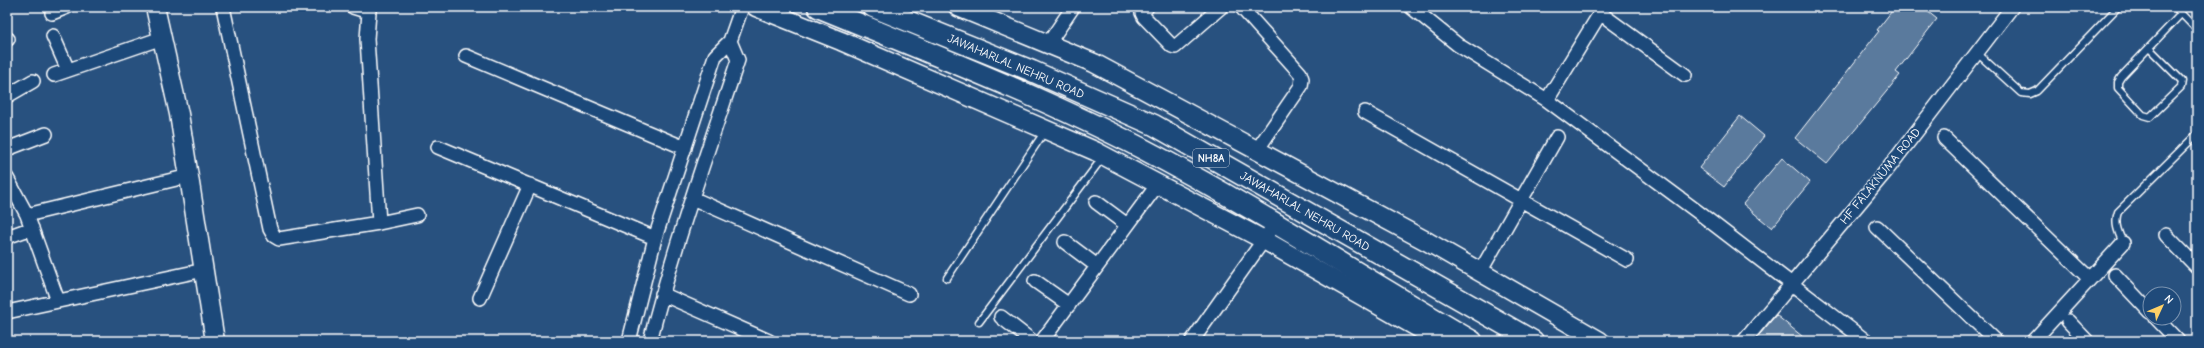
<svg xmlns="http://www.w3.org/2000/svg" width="2204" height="348" font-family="'Comic Neue',sans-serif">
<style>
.building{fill:#5a7a9d;stroke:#fff}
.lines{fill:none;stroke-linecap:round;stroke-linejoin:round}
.lane-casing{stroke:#fff;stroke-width:9}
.street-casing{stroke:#fff;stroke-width:16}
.secondary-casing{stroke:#fff;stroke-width:21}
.primary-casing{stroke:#fff;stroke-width:23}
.lane{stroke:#1f4a7a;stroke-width:6}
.street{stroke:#1f4a7a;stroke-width:13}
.secondary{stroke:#1f4a7a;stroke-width:18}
.primary{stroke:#1f4a7a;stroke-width:20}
.labels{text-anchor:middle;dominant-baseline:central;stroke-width:3.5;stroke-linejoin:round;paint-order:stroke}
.shield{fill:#1f4a7a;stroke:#bcc9d7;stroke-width:1}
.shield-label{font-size:11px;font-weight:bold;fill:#fff}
.street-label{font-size:12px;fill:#fff;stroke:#1f4a7a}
</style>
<rect width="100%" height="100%" fill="#28517f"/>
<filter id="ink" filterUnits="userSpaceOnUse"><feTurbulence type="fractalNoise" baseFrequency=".025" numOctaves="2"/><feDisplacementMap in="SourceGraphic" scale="8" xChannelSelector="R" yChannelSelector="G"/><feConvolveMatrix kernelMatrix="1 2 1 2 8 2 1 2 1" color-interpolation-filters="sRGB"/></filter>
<g filter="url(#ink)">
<path class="building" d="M1895,7h27l15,12 -41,53 4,3 -73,89 -32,-26 84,-107 -2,-1z
M1740,116l24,20 -40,51 -25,-19z
M1782,158l28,24 -38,46 -29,-24z
M1776,315l32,26h-54z"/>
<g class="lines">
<defs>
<path id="lane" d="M2175,7l22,23
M2149,48l33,33 -1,6 -31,30 -7,-2 -25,-27v-6l3,-5 60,-63
M1976,52l45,41 9,1 7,-3 81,-84
M2123,243c-5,-11 -9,-20 -5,-31l79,-78
M947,278l98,-147
M979,322l124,-165"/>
<path id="street" d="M223,7l47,222 4,7 5,3 100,-16
M353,7l16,5 -2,27 12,184 38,-8
M1147,7l-5,6 2,4 28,29 3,1 46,-40
M1241,7l59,66 2,6 -1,7 -44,64
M1411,7l47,38 89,55 151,112 168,129
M52,13l15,-6
M1600,13l85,62
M53,36l15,34
M7,39h1
M1048,44l25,-37
M466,56l219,92
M54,75l108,-37
M7,96l26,-15
M1547,100l57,-93
M1365,112l262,148
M1944,138l146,141
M438,147l217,91
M7,149l39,-15
M7,178l20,37 162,-39
M692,198l217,96
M1096,202l31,23
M27,215l31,86
M1877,227l119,114
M2166,235l31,32
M7,237l25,-9
M1065,242l32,24
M1480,272l77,-135
M2115,275l35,37
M1035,281l34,24
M662,294l107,47
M480,298l50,-113
M7,312l197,-42
M1001,317l31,24
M2156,318l22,23
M2068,321l19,20
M629,341l26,-103 60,-182 15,-15 12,-34
M650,341c24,-95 57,-188 88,-281l-8,-19
M1042,341l116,-157
M1192,341l83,-117
M1744,341l143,-171 125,-163
M2033,341l90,-98"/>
<path id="secondary" d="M155,7l24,107 36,227
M756,7l85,34 254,110 169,89 177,101
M958,7l136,56 334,179 172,99"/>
<path id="primary" d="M818,7c109,45 220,88 325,142 113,59 219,128 329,192
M873,7l159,64 122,54 379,216"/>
</defs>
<use href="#lane" class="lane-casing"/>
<use href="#street" class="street-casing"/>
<use href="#secondary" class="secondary-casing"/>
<use href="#primary" class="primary-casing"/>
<use href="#lane" class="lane"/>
<use href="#street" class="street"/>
<use href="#secondary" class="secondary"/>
<use href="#primary" class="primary"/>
</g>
</g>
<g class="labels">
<rect class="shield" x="1193" y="149" width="36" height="18" rx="3"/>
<g class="shield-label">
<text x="1211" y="158">NH8A</text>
</g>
<g class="street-label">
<text transform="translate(1016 66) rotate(23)">JAWAHARLAL NEHRU ROAD</text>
<text transform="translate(1880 176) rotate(-51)">HF FALAKNUMA ROAD</text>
<text transform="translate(1305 211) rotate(30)">JAWAHARLAL NEHRU ROAD</text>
</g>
</g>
<rect width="2204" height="348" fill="none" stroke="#1f4a7a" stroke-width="24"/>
<rect x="12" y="12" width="2180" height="324" fill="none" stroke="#fff" stroke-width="1.5" filter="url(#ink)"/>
<g transform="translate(2162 306) rotate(46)"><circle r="19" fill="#1f4a7a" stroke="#7992af"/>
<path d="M0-3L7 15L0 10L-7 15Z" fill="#ffd166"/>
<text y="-6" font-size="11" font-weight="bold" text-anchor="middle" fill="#ffffff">N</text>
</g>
</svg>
